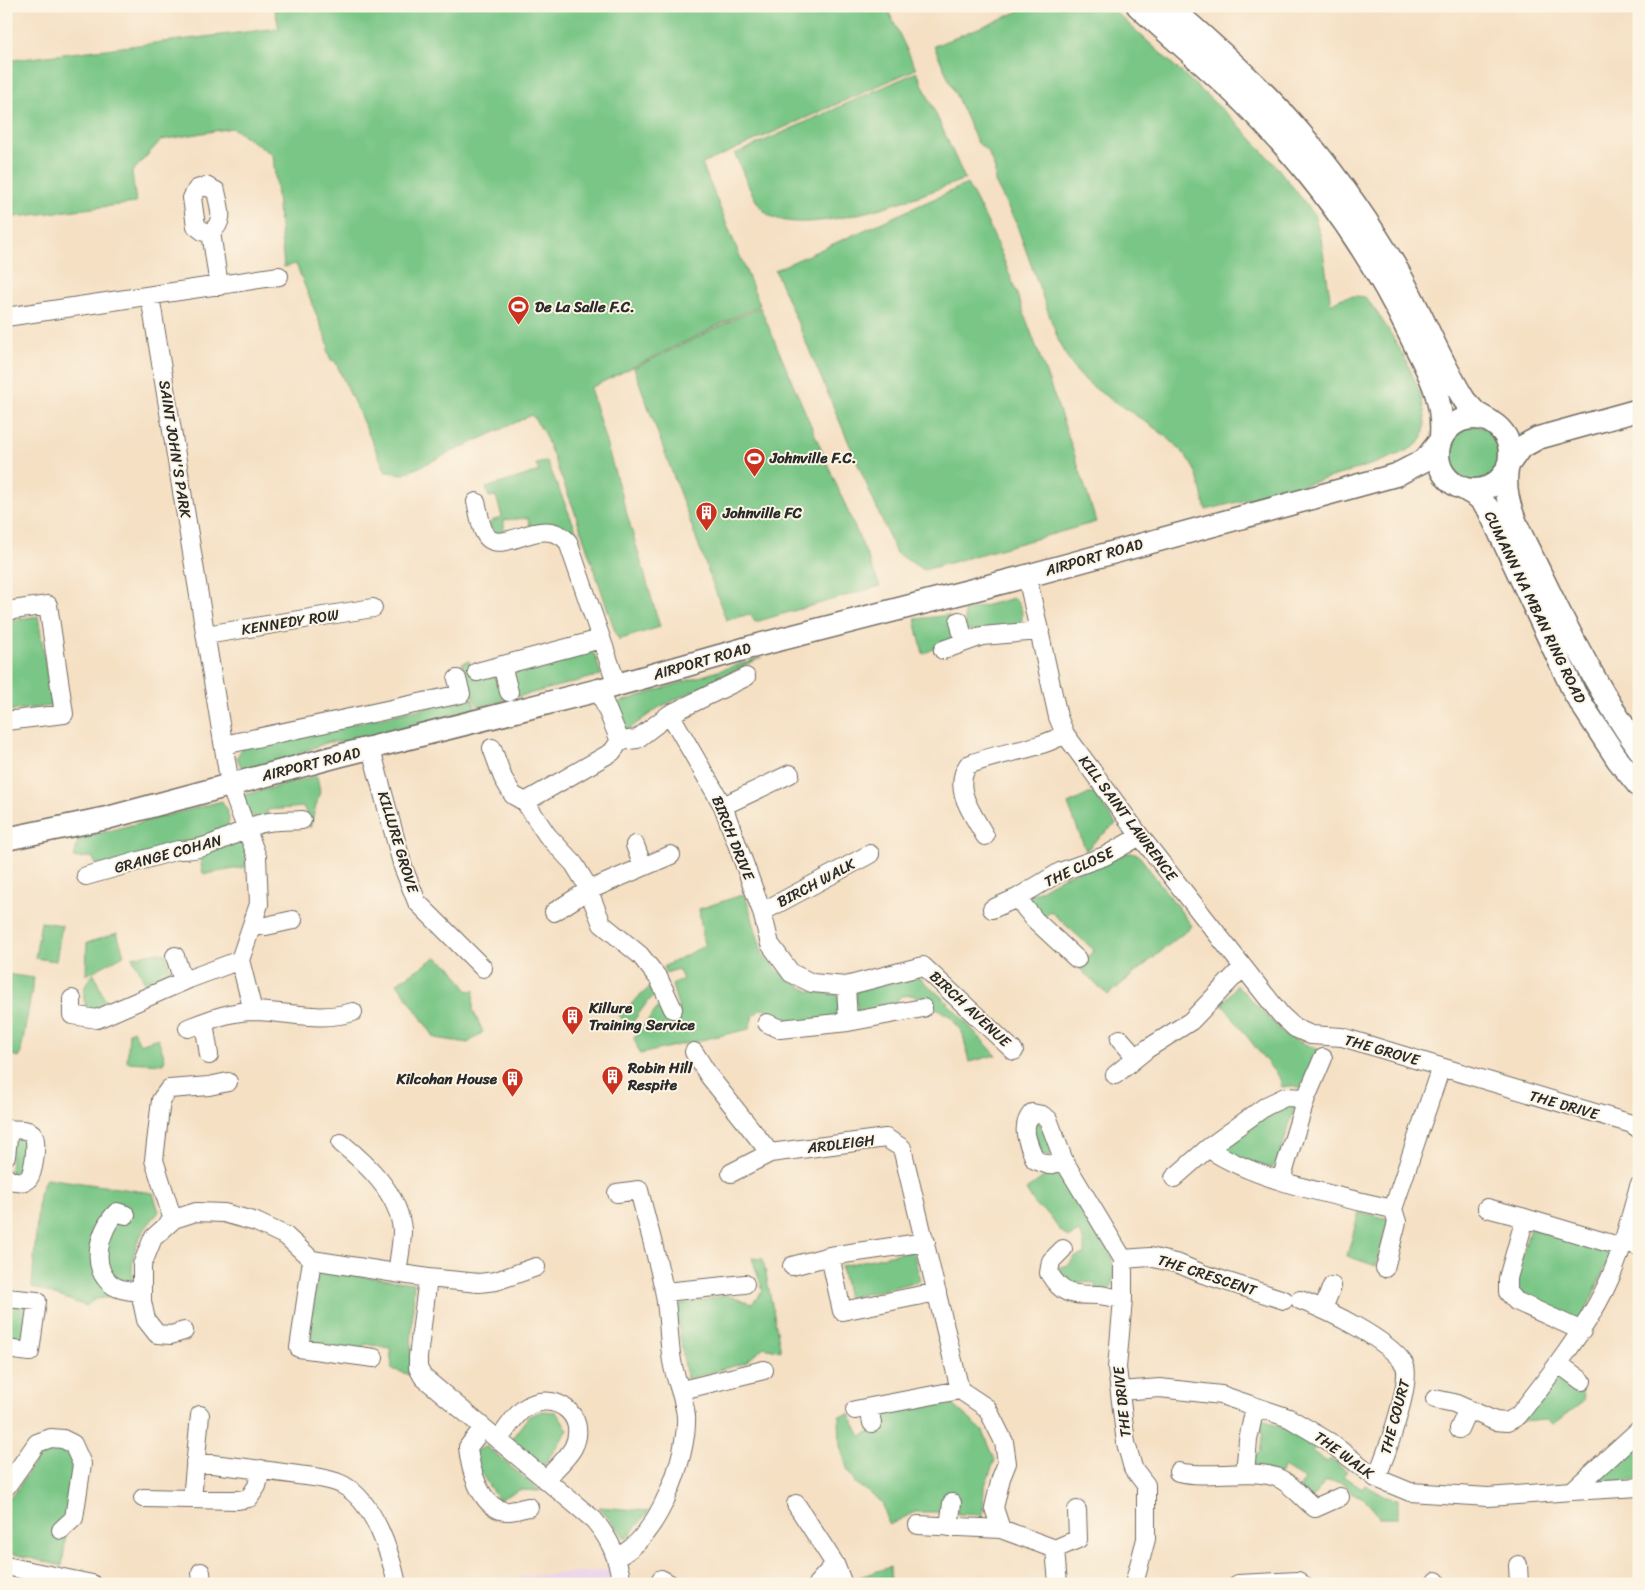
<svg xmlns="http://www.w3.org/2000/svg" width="1645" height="1590" font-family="Sriracha,sans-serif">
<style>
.built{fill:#ead1ec}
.green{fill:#79c686;stroke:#527858}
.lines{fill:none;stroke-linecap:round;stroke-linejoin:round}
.minor-casing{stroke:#726a61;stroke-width:20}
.major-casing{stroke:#726a61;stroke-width:25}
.minor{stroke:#fff;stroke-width:18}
.major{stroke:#fff;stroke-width:22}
.labels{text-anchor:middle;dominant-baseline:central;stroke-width:4;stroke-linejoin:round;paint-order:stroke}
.poi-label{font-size:15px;font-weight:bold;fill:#2b2b2b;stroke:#fcf5e5;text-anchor:start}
.street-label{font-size:15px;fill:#2b2b2b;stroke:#fcf5e5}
</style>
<rect width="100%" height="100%" fill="#fcf5e5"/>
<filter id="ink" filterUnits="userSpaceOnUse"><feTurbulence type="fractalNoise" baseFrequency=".02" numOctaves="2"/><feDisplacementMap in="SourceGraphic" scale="10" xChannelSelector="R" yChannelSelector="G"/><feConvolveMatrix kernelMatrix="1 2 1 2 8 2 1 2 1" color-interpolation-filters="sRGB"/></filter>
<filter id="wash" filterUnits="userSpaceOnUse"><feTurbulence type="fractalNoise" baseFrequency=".0096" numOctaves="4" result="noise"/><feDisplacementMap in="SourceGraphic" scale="20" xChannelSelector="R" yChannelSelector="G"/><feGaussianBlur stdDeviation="1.12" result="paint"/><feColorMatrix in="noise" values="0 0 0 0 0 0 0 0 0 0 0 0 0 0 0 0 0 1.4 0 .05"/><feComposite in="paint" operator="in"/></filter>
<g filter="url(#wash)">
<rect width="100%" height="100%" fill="#f5e0c4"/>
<path class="built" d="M610,1570l2,14h-144l-1,-3z"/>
<path class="green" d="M274,6h612l30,63 -214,95 58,141 -170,83 70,239 -42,13 2,-2 -3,-1 -44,-130 -29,-74 -12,-18 -128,59 -18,-2 -51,-111 -4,-1 -4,-10 2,-4 -33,-82 -12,3 -11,-112 -41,-27 -71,12 -29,32 4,31 -130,15v-157l273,-33z
M1032,6h77l130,119 38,42 37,47 7,24 10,66c12,-8 20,-9 34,-7 22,26 75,110 56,143 -12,22 -182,61 -215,70 -4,-13 -6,-29 -12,-41 -20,-39 -77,-60 -109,-89 -12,-10 -19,-24 -26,-38l-43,-119 -21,-41v-13l-7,-17 -11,-10 -43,-96z
M917,72l48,107c-40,15 -165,64 -200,33 -13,-12 -23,-42 -30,-58z
M967,184c27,45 44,94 62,143 24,65 47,129 67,195l-172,48 -28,-17 -121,-283z
M760,307l120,279 -125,36 -5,-8 -24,6 -92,-252z
M1446 454a28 28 0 1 1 56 0a28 28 0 1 1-56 0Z
M547,461l34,81 -5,2c-18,-20 -20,-21 -46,-18l-2,-8 -24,2v10l-6,5 -9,-10 3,-4 10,-4 -6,-21 -7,1 -3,-9 53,-17 -3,-7z
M1014,598c10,10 9,18 6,30l-54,3 -2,-20z
M949,615l5,18 -2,7 -29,14 -8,-35z
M38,616l14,90 -46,5v-90z
M590,652l5,3 6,20 -122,32 -9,-16 -8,-28 7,-2 5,16c13,-1 25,2 39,0l1,-4z
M762,657l-104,51 -32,23 -12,-27z
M472,698l4,10 -118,33 -30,1 -42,17 -40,11 -6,-5 -3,-8 6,-10z
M317,776l3,15 -10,37 -6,-21 -37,3v8h-10l-9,-4 -7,-18z
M1093,792l23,32 -19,15 -11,12 -18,-47z
M222,801c9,16 11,25 -6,36l-112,28 -8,-1 -4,-7 -18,1 4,-19z
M240,842h5l4,5 -4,20 -39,7 -3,-1 -4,-17z
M1128,853h8l4,4 52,69 -84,69 -29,-27 15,-18 -44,-39 -9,8 -12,-11 1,-12 33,-19z
M745,894l18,61 24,24 22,12 29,4 1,17 -4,7 -53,4c-5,-11 -9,-14 -21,-14l-8,7 -4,13 -109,25 -6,-16 26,-33 19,4 -7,-24 11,-6 -5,-10 -12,4 -3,-6 41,-21 -5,-37z
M41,922l21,3 -6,36 -21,-3z
M117,933l7,22 -38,20 1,-32z
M159,952l7,2 6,22 -2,4 -22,8 -16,-31z
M436,957l15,10 17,24 6,-1 -1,20 10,22 -15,11 -33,-5 -38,-55z
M6,974l28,4 -14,79 -14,-3z
M94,974l14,34 -19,4c-8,-12 -7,-29 5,-38z
M920,978l25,22 51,55 -27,7 -6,-28 -12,-17 -37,-22 -14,1 -7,13 -36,5 -1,-23 50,-12z
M1237,985l49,51 33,14 -15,37h-22l-2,-8 -58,-75z
M651,986l6,8 -9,7 -19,26 -10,-12z
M133,1030l7,14 18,-6 7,21 -2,5 -36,-2 2,-30z
M1291,1102l4,5 -18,57 -7,4 -39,-13 -4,-7 1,-8 50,-36z
M1039,1122l15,27 -3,6 -9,1 -11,-31z
M26,1138l3,3 -5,33 -14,-2 2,-33z
M1053,1170c13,5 20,27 28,39 9,16 27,32 31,49 2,8 3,24 -1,30l-16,3v-8l-19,-1 -1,7 -11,-4 -8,-17 13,-3 5,-8 10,-2v-13l-5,-10 -10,5c-15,-7 -16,-25 -33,-31l-10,-16z
M46,1178l107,15 6,19c-28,31 -27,42 -27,83l-37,4 -9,7 -54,-19 7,-93z
M1359,1212l30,7 -13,47 -29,-10z
M1530,1228l82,24 -31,70 -60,-25 -7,-12z
M913,1250l7,31 -72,17 -7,-32z
M752,1258l11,1 18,92 -17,-4 -19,16 -58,16 -12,-73 51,-11 26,9 11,-13z
M317,1271l97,12 -4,92 -18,-6 -2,-21 -25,-4 -5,8 -52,-8z
M6,1304l23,3 -4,39 -19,-2z
M1558,1371l23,18 3,12 -30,23 -8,-4 -27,2z
M950,1402l33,29 12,29 -11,28 -1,27 -25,-1 -1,-17 -11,-1 -1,16h-30l-26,13 -7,-23 -27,-19 -7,-12 -8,-25 -1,-30 10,-2 12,22 23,-9v-16z
M543,1411l13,1 12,18 -26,38 -33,-26 20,-26z
M1260,1418l56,27 -4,6 15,11 4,-3 16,12 -4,5 19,13 3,-4 24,13 9,1v19h-19c-6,-11 -14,-23 -27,-24 -6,-12 -14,-15 -27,-12l-15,18 -10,-12 4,-9 -20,-12 -4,8 -28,-10 -2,-12 10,1 3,-23 -9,-1z
M486,1446l54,45 -21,-1 -21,10 -24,-38 2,-11z
M1639,1447v33l-33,3 -6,-3v-7l26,-19 3,3z
M62,1450l14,12 -14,104 -56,-14v-53l9,-6 26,-41z
M599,1507l50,4 -23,28z
M890,1567l1,17h-36l-2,-5z"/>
</g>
<g filter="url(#ink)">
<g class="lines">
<defs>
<path id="minor" d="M211,232c15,-11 8,-25 5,-41l-10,-5 -9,3 -5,9 4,28 8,6h7l8,54
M150,296l80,489 27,72 2,47 -19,56 13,51
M6,317l273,-41
M476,502c3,10 4,22 8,30 14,30 57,-21 84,10l49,143
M1027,576l31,141 7,17 75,102 141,179 14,13 16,7 31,2 99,30 -48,142 4,13 -12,46
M6,611l42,-6 16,109 -58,7
M959,621l5,21
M206,635l167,-27
M943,650l39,-14 58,-5
M502,665l7,27
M477,672l124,-33
M599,690l21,51
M670,714l53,92 39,106 8,32 21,29 21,10 34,3 77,-20 91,85
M620,741l17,-2 33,-25 76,-37
M224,745l237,-51 -4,-15
M492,748l11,30 10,17 12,7 22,33 27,29 11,18 17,42 38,31 19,24 14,30
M371,749l32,118 14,35 66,66
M525,802l87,-50 8,-11
M723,806l67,-32
M985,836c-12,-22 -33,-47 -17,-71 33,-14 65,-13 97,-31
M635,845l8,22
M86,876l92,-26c30,1 53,-16 81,-26 13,-4 30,-3 43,-4
M1017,898l18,22 42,39
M992,909l25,-11 43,-26 45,-16 35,-20
M554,912l33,-21 84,-36
M762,912l108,-58
M253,922l13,4 27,-6
M175,956l8,25
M846,986l2,36
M72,999v16l25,4 92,-40 51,-19
M204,1022l5,33
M767,1023l13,6 68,-7 75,-14
M188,1028c21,-8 43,-17 66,-17 36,1 65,11 99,1
M1120,1039l16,18
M694,1052l15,24 61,77 116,-15 16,10 58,242 27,18 17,34 3,21 -6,15 -7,30 7,21
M1441,1067l191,57 7,5
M1115,1075l32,-26 44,-28 51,-53
M1306,1098l17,-40
M6,1129c8,1 21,-1 27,5 5,5 1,40 -5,45 -3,3 -8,3 -11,2 -5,0 -7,0 -11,-4
M341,1143c26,21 58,51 61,87 0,14 -3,29 -5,43
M1208,1148l58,-42 19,-9 21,1 -25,82
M6,1156l3,-26
M1064,1161l-16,-42 -6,-4 -10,-2c-13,15 -3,31 3,47l14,5 15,-4 59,98
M731,1173l39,-20
M1174,1178l34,-30c46,32 129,48 185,61
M1487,1208l38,10
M126,1215l-9,-3c-18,17 -29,58 -3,74 8,5 19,5 28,6
M173,1220l-19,-60 7,-60 8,-11 40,-3 19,-4
M926,1242l-96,14 12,55 95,-19
M1623,1242l16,4
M1063,1249l-12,12 -2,12c15,25 25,21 50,22 8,1 16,3 24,4
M1123,1259v40l-6,69 9,75 7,25 13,17v54l-12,45
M1123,1259l27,-2 29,7 24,10 81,26
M312,1260l-13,88 75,10
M792,1266l38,-10
M428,1278l51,5 17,-2 40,-14
M665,1292l80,-8
M6,1298l31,3 -7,51 -24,-3
M1300,1300c27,10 88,39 104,64 10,15 -20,96 -28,114
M1323,1309l9,-23
M184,1331l-13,4 -14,-1 -11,-14 -4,-19v-36l11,-27 21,-19 22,-7 28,1 32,9 30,14 26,24 116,18 -10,79v11l5,9 171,143c18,22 23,36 28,64
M1582,1331l-66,-30 -8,-9v-14l17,-60 97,29
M1559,1364l23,17
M682,1390l82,-20
M1120,1391l40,-3 61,7 68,23 39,23 48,37 34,14 78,5 84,-6 67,-61
M1435,1399l19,4 41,18 12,1 11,-6c32,-41 64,-81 87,-127 16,-32 24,-68 34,-103
M869,1408l3,15
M855,1410l105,-20
M483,1428l-15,19c2,22 12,60 37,64 7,1 17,-3 24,-4
M1459,1429l9,-20
M498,1440c8,-9 17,-26 27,-32 28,-19 65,7 48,40 -6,11 -19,22 -28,32
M195,1462c35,4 69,8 103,13 14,2 32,3 45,10 31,17 47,67 54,99
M1178,1472c32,7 66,-4 98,5 16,6 26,22 39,31l25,-11
M1245,1473l3,-33 7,-33
M6,1487l31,-44 14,-5 12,1 10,5 9,20 -8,54 -13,12
M1572,1491l67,-4
M143,1498l95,2 11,-2 8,-12 4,-17
M192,1499l8,-84
M796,1504l39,60 8,20
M918,1525l83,4 54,20 3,35
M949,1527l3,-24
M1055,1549l23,-10 -1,-29
M617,1557c40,-17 71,-100 69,-141 -2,-20 -11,-36 -14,-55 -4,-23 -3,-48 -8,-71 -7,-34 -17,-67 -25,-100l-22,3
M1518,1565l1,19
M6,1566l86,18
M201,1572l1,12
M661,1579l9,5
M1436,1581v3
M817,1584l18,-20
M1238,1584l60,-3 4,3"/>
<path id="major" d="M1138,6c33,31 69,60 101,92 70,69 130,151 172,239 17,35 33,60 30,100
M1169,6c44,39 88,77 126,121 35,40 66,84 94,129 29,46 47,99 76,145l11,12 14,8
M1438 454a36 36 0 1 1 72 0a36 36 0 1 1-72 0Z
M1508,465l12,-17 18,-10 101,-28
M1507,469c-6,36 18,72 33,104 29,61 60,120 99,176
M1459,486l19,11 10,11 87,186 43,66 21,26
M6,839l101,-21 231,-62 261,-66 152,-43 276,-71 369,-101 29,-15 14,-18"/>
</defs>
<use href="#minor" class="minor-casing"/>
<use href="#major" class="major-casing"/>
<use href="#minor" class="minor"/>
<use href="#major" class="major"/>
</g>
</g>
<defs>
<symbol id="stadium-pin" viewBox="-11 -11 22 30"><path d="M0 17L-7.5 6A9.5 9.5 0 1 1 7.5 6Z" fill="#c8321e" stroke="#fcf5e5"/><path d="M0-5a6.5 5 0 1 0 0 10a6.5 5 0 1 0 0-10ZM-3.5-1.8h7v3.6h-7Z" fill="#fff"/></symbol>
<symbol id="building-pin" viewBox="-11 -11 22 30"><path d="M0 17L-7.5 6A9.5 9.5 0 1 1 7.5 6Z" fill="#c8321e" stroke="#fcf5e5"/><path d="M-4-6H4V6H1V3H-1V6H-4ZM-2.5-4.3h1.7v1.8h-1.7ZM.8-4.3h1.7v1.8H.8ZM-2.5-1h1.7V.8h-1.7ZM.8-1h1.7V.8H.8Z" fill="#fff"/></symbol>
</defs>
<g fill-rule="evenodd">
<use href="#stadium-pin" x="506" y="294" width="25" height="34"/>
<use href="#stadium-pin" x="742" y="446" width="25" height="34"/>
<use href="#building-pin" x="694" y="500" width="25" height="34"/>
<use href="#building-pin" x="560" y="1004" width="25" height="34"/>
<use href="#building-pin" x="600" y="1064" width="25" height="34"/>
<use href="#building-pin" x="500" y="1066" width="25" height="34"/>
</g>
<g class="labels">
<g class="poi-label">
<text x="535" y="307">De La Salle F.C.</text>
<text x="770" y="458">Johnville F.C.</text>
<text x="723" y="513">Johnville FC</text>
<text x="589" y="1008">Killure<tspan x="589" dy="17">Training Service</tspan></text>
<text x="628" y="1068">Robin Hill<tspan x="628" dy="17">Respite</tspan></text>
<text x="497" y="1079" text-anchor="end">Kilcohan House</text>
</g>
<g class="street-label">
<text transform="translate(175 449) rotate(81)">SAINT JOHN'S PARK</text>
<text transform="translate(1094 557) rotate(-16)">AIRPORT ROAD</text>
<text transform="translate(1535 607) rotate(64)">CUMANN NA MBAN RING ROAD</text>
<text transform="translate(290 622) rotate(-9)">KENNEDY ROW</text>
<text transform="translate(702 661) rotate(-16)">AIRPORT ROAD</text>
<text transform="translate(311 764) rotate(-14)">AIRPORT ROAD</text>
<text transform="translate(1128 818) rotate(53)">KILL SAINT LAWRENCE</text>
<text transform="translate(733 838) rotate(68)">BIRCH DRIVE</text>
<text transform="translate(398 842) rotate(73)">KILLURE GROVE</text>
<text transform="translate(168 854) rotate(-15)">GRANGE COHAN</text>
<text transform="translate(1079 867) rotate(-25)">THE CLOSE</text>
<text transform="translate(816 883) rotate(-28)">BIRCH WALK</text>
<text transform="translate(970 1009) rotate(43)">BIRCH AVENUE</text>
<text transform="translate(1382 1050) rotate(16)">THE GROVE</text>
<text transform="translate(1564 1105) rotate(16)">THE DRIVE</text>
<text transform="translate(841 1144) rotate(-7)">ARDLEIGH</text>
<text transform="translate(1207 1275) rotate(18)">THE CRESCENT</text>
<text transform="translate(1122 1402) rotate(-96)">THE DRIVE</text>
<text transform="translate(1395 1417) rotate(-75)">THE COURT</text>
<text transform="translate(1344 1455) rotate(36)">THE WALK</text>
</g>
</g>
<rect width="1645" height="1590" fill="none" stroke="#fcf5e5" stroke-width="25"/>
</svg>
